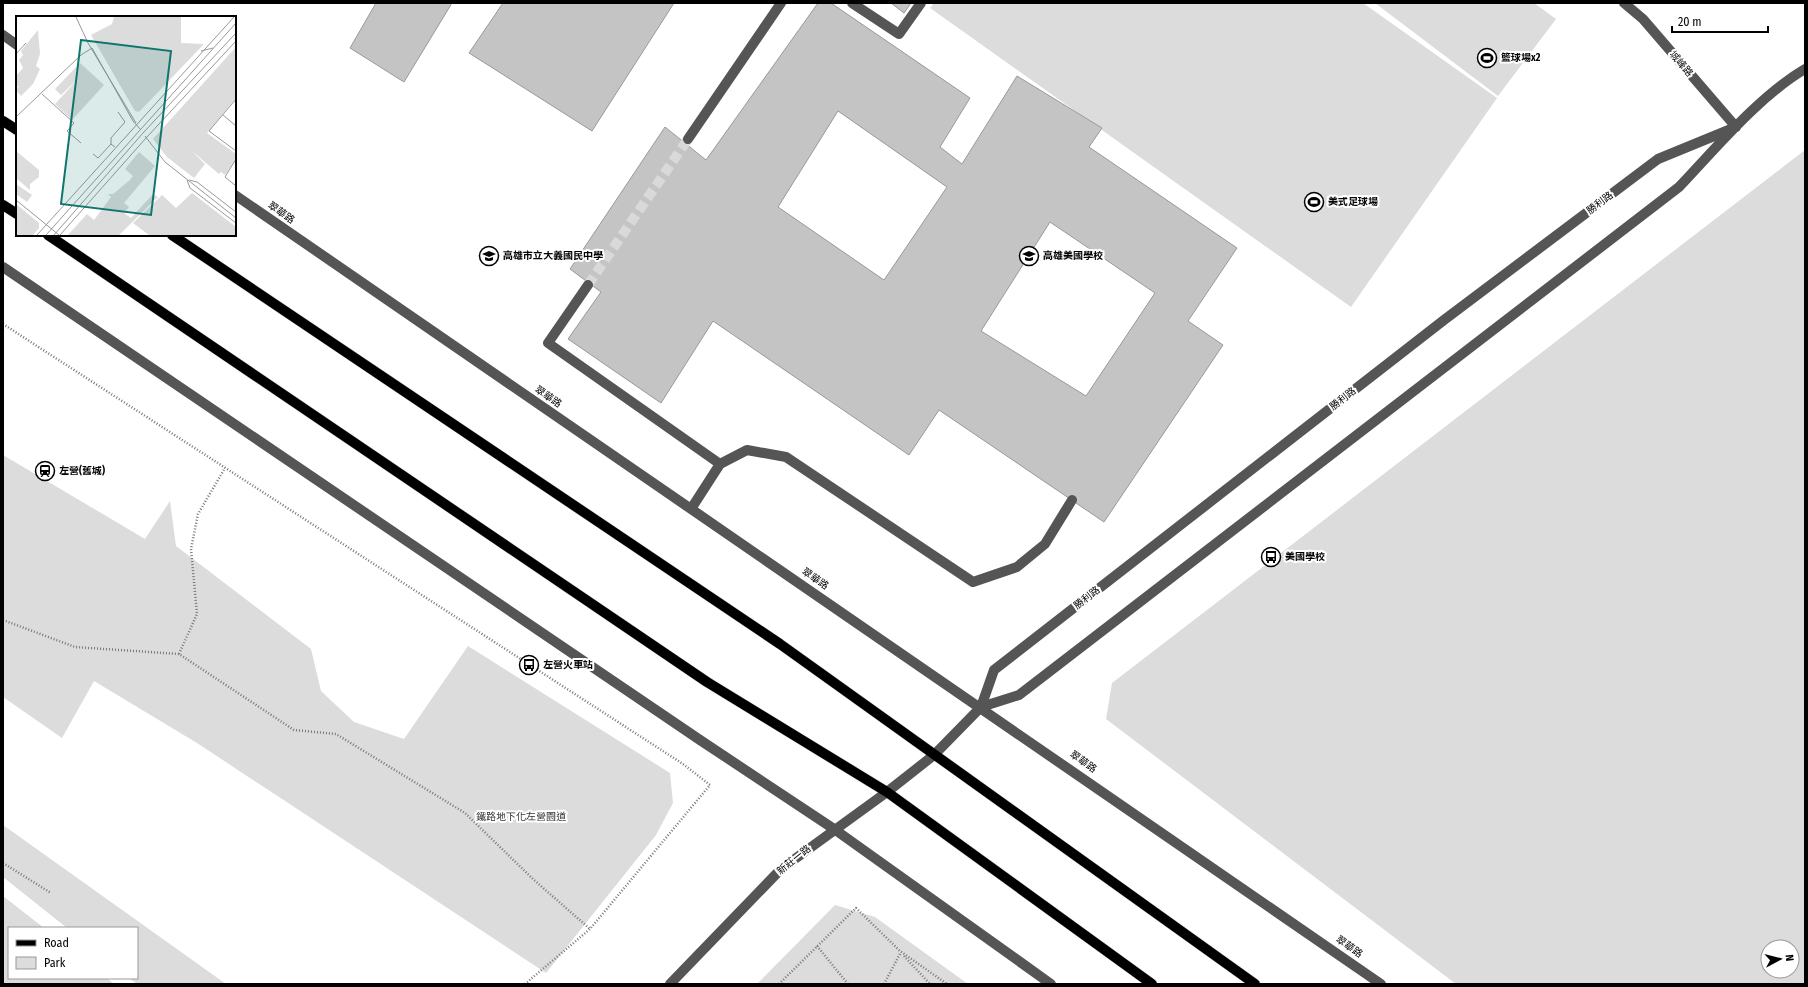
<svg xmlns="http://www.w3.org/2000/svg" width="1808" height="987" font-family="'Fira Sans Condensed','Noto Sans TC',sans-serif">
<style>
.green{fill:#dcdcdc;fill-rule:evenodd}
.building{fill:#c4c4c4;stroke:#999;fill-rule:evenodd}
.lines{fill:none;stroke-linecap:round;stroke-linejoin:round}
.minor-tunnel{stroke:#d9d9d9;stroke-width:10;stroke-dasharray:10 5;stroke-linecap:butt}
.major-casing{stroke:#dbdbdb;stroke-width:11}
.path{stroke:#777;stroke-width:2.5;stroke-dasharray:1 2;stroke-linecap:butt}
.minor{stroke:#555;stroke-width:10}
.major{stroke:#000;stroke-width:10}
.labels{text-anchor:middle;dominant-baseline:central;stroke-width:4;stroke-linejoin:round;paint-order:stroke}
.poi-label{font-size:10px;font-weight:bold;fill:#000;stroke:#fff;text-anchor:start}
.street-label{font-size:10px;fill:#000;stroke:#fff}
.park-label{font-size:10px;fill:#333;stroke:#fff}
.inset-road{fill:none;stroke:#999;stroke-width:1}
.view{fill:#0f766e;fill-opacity:0.15;stroke:#0f766e;stroke-width:2}
.inset-edge{fill:none;stroke:#000;stroke-width:2}
</style>
<rect width="100%" height="100%" fill="#fff"/>
<path class="green" d="M934,3h429l134,95 -146,209 -421,-299z
M1375,3h159l22,16 -58,77z
M1805,150v834h-349l-350,-265 6,-36zM1768,947h24v24h-24z
M3,455l142,84 25,-38 6,45 135,103 10,42 33,31 50,17 64,-93 202,127 3,30 -17,32 -110,138 -349,-230 -103,-62 -32,57 -59,-41z
M3,825l223,159h-89l-8,-6h8v-50h-70l-64,-51z
M3,896l41,32h-35v50h98l7,6h-111z
M835,905l40,12 93,67h-211z"/>
<path class="building" d="M376,3h76l-48,79 -54,-34z
M503,3h171l-82,128 -123,-78z
M818,3h13l139,95 -30,49 22,17 55,-88 85,52 -13,19 148,101 -49,73 35,24 -119,177 -165,-112 -30,45 -196,-134 -52,82 -93,-64 33,-47 -31,-23 95,-142 41,33zM838,111l109,76 -63,93 -106,-73zM1050,222l105,71 -69,103 -105,-65z
M891,3h20l-7,10z"/>
<g class="lines">
<path class="minor-tunnel" d="M588,285l100,-146"/>
<defs>
<path id="major" d="M3,121l14,9
M3,205l14,9
M48,235l659,447 180,110 265,192
M172,235l608,409 475,340"/>
</defs>
<use href="#major" class="major-casing"/>
<path class="path" d="M3,324l680,440 27,21 -120,144 -65,55
M3,620l72,27 104,7 115,76 42,4 129,79 69,67 56,49
M179,654l18,-40 -6,-65 7,-35 27,-46
M3,863l48,30
M817,946l31,38
M904,956l26,28
M779,984l77,-76 44,43 47,33
M884,984l17,-32"/>
<path class="minor" d="M852,3l47,31 22,-31
M1624,3l19,16 93,108
M3,35l14,10
M688,139l93,-136
M235,195c381,264 765,524 1146,789
M3,267l697,473 134,89 217,155
M588,285l-40,58 172,121
M691,509l29,-45 27,-14 39,7 187,125 44,-15 28,-23 27,-44
M981,707l38,-12 660,-508c37,-39 80,-91 126,-118
M670,984l111,-115 106,-77 47,-37 47,-48 13,-37 450,-350 214,-161 78,-32"/>
<use href="#major" class="major"/>
</g>
<defs>
<symbol id="stadium-ring" viewBox="-11 -11 22 22"><circle r="9.5" fill="#fff" stroke="#000" stroke-width="1.5"/><path d="M0-5a6.5 5 0 1 0 0 10a6.5 5 0 1 0 0-10ZM-3.5-1.8h7v3.6h-7Z" fill="#000"/></symbol>
<symbol id="school-ring" viewBox="-11 -11 22 22"><circle r="9.5" fill="#fff" stroke="#000" stroke-width="1.5"/><path d="M0-5L7-2L0 1L-7-2ZM-4 1L0 2.5L4 1V4Q0 6-4 4Z" fill="#000"/></symbol>
<symbol id="station-ring" viewBox="-11 -11 22 22"><circle r="9.5" fill="#fff" stroke="#000" stroke-width="1.5"/><path d="M-3-6H3Q5-6 5-4V2Q5 4 3 4L4.5 6H3L1.5 4h-3L-3 6H-4.5L-3 4Q-5 4-5 2V-4Q-5-6-3-6ZM-3.5-4v3h7v-3ZM-3.5 1v1.5H-2V1ZM2 1v1.5H3.5V1Z" fill="#000"/></symbol>
<symbol id="bus-ring" viewBox="-11 -11 22 22"><circle r="9.5" fill="#fff" stroke="#000" stroke-width="1.5"/><path d="M-5-6H5V4H4V6H2V4H-2V6H-4V4H-5ZM-3.5-4V0h7V-4ZM-3.5 1.2v1.5H-2V1.2ZM2 1.2v1.5H3.5V1.2Z" fill="#000"/></symbol>
</defs>
<g fill-rule="evenodd">
<use href="#stadium-ring" x="1476" y="47" width="22" height="22"/>
<use href="#stadium-ring" x="1303" y="191" width="22" height="22"/>
<use href="#school-ring" x="478" y="245" width="22" height="22"/>
<use href="#school-ring" x="1018" y="245" width="22" height="22"/>
<use href="#station-ring" x="34" y="460" width="22" height="22"/>
<use href="#bus-ring" x="1260" y="546" width="22" height="22"/>
<use href="#bus-ring" x="518" y="654" width="22" height="22"/>
</g>
<g class="labels">
<g class="poi-label">
<text x="1501" y="58">籃球場x2</text>
<text x="1328" y="202">美式足球場</text>
<text x="503" y="256">高雄市立大義國民中學</text>
<text x="1043" y="256">高雄美國學校</text>
<text x="59" y="471">左營(舊城)</text>
<text x="1285" y="557">美國學校</text>
<text x="543" y="665">左營火車站</text>
</g>
<g class="street-label">
<text transform="translate(1681 64) rotate(50)">城峰路</text>
<text transform="translate(1600 203) rotate(-37)">勝利路</text>
<text transform="translate(281 213) rotate(35)">翠華路</text>
<text transform="translate(548 397) rotate(34)">翠華路</text>
<text transform="translate(1343 399) rotate(-38)">勝利路</text>
<text transform="translate(815 579) rotate(34)">翠華路</text>
<text transform="translate(1087 598) rotate(-38)">勝利路</text>
<text transform="translate(1083 762) rotate(35)">翠華路</text>
<text transform="translate(794 860) rotate(-39)">新莊一路</text>
<text transform="translate(1349 947) rotate(35)">翠華路</text>
</g>
<g class="park-label">
<text x="521" y="817">鐵路地下化左營園道</text>
</g>
</g>
<g transform="translate(16 16)">
<rect width="220" height="220" fill="#fff"/>
<path d="M98,1h67v26l23,1 -65,68 -4,-1 -44,-76 21,-11zM22,14l2,24 -4,12 4,3 -7,15 -12,12 -5,-6 3,-4h-3v-10l7,-8 -4,-8 4,-5 -2,-4zM220,31v51l-29,35 29,21 -2,8 -9,13 -4,-3 -2,2 -27,-23 13,13 -11,14 -27,-21 -14,-18zM64,47l24,22 -32,35 -17,-16 23,-25 -17,16 -6,-6zM0,135l23,19v7l-9,7v6l-14,-12zM123,136l16,14 -31,37 5,4 -5,6 7,5 22,-24 5,3 -39,38h-51l19,-21 7,6 17,-23 -3,-3h5l17,-14 3,-4 -8,-7zM0,168l16,11 -5,7 -11,-8zM176,177l44,34v8h-87l-16,-12 29,-28 14,13zM0,188l23,19v5l-6,7h-17z" fill="#dcdcdc"/>
<path class="inset-road" d="M60,1l12,26 48,80M76,32l41,73 8,9M185,35l12,-3M0,38l10,-11M26,78l32,29 -7,8 14,12M220,83l-27,32 27,20M207,99l13,11M0,101l65,-62 11,-7M129,120l20,26 71,56M99,131l-4,-3v-6l14,-16 -7,-10M77,138l5,4 13,-14M220,143l-11,18 11,9M171,164l3,8 46,35M173,164l8,2 39,30M0,184l43,35M21,219l197,-218M30,219l190,-212M38,219l89,-102 93,-100M44,219l86,-97 90,-97"/>
<path class="view" d="M65,24l90,11 -20,164 -90,-11z"/>
<rect width="220" height="220" class="inset-edge"/>
</g>
<rect width="1808" height="987" fill="none" stroke="#000000" stroke-width="8"/>
<rect x="8" y="927" width="130" height="52" fill="#ffffff" stroke="#999999"/>
<rect x="16" y="940" width="20" height="6" fill="#000000" stroke="#999999"/>
<text x="44" y="947" font-size="12" fill="#000000">Road</text>
<rect x="16" y="957" width="20" height="12" fill="#dcdcdc" stroke="#999999"/>
<text x="44" y="967" font-size="12" fill="#000000">Park</text>
<g transform="translate(1780 959) rotate(83)"><circle r="19" fill="#ffffff" stroke="#999999"/>
<path d="M0-3L7 15L0 10L-7 15Z" fill="#000000"/>
<text y="-6" font-size="11" font-weight="bold" text-anchor="middle" fill="#000000">N</text>
</g>
<path d="M1672 26v6h96v-6" fill="none" stroke="#000000" stroke-width="2"/>
<text x="1678" y="26" font-size="12" fill="#000000" stroke="#ffffff" stroke-width="3" paint-order="stroke">20 m</text>
</svg>
